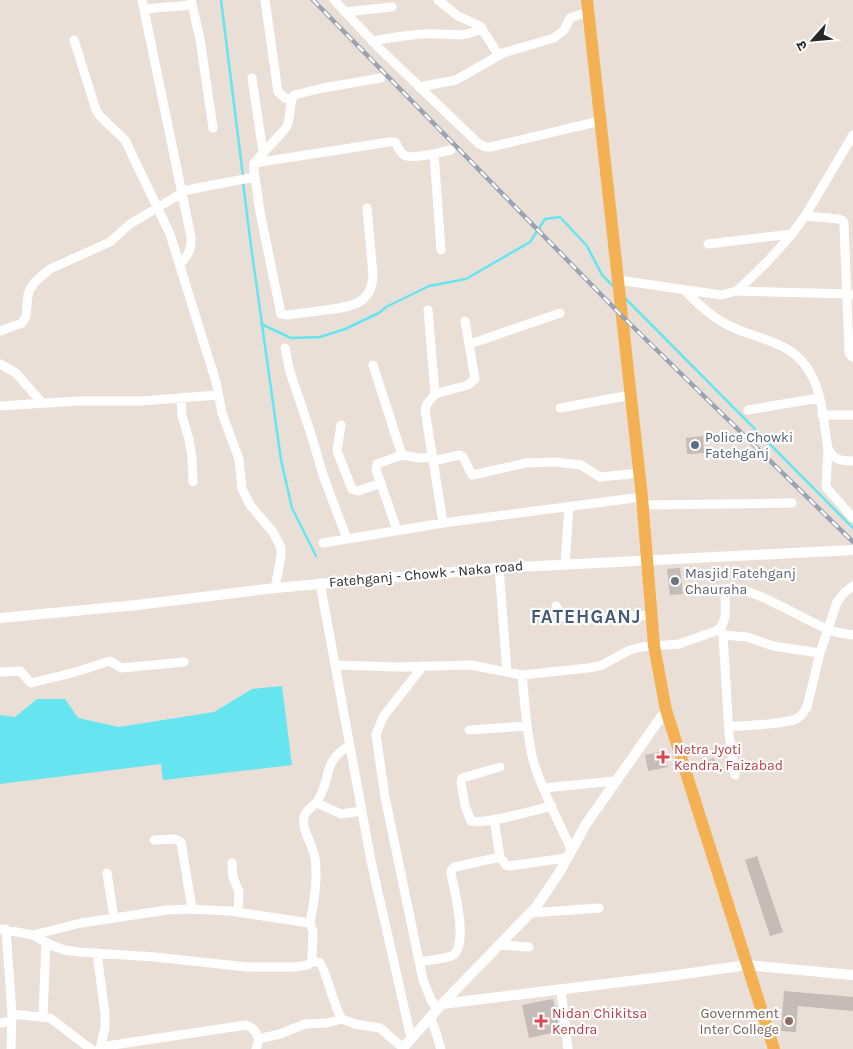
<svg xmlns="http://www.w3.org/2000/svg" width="853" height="1049" font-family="Karla,'Noto Sans Devanagari',sans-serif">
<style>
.water{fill:#66e5f1}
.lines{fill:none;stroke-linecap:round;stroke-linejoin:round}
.stream{stroke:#66e5f1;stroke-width:2.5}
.building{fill:#c5bcb7}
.minor{stroke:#fff;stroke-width:9}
.tertiary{stroke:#fff;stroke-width:10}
.primary{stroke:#f4b153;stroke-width:12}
.rail-casing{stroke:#9ba2b2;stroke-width:4.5}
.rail{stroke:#fff;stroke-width:2.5;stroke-dasharray:8;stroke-linecap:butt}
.service-dot{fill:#5c6f8a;stroke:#fff;stroke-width:2}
.worship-dot{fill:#6b7280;stroke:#fff;stroke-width:2}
.health-dot{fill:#e0444e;stroke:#fff;stroke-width:2}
.education-dot{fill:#8d6e63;stroke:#fff;stroke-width:2}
.labels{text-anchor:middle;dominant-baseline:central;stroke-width:4.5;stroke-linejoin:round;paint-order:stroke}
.service-label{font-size:14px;fill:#4e5e75;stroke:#fff;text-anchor:start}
.worship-label{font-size:14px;fill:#5b616d;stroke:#fff;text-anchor:start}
.street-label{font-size:14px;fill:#272727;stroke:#fff}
.health-label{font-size:14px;fill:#be3a42;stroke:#fff;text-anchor:start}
.education-label{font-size:14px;fill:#785e54;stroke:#fff;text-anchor:end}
.district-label{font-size:19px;font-weight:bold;letter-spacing:1px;fill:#475878;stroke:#fff}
</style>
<rect width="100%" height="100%" fill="#eadfd7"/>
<path class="water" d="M282,686l10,79 -129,15 -2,-16 -161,20v-69l15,2 22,-18h28l13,19 41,9 95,-15 38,-23z"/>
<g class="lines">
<path class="stream" d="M221,0l22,176
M243,182l8,64 30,214 11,48 24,48
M625,298l228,230
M261,324l30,14 29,-1 25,-8 34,-16 7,-6 43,-21 37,-7 64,-37 15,-23 15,-2 27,29 15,29 12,12"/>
</g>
<path class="building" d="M703,436l1,17 -17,1 -1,-16z
M680,568l3,26 -13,1 -3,-26z
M664,751l4,16 -20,4 -3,-16z
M714,758l3,8 -12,5 -3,-9z
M757,856l26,76 -13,4 -25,-76z
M784,991l69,6v14l-55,-5 -2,26 -15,-1z
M553,999l7,32 -31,7 -7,-33z"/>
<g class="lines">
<path class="minor" d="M142,0l49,237c1,13 -3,18 -11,27
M191,0l9,39 13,89
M265,0l13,92 7,6 7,1
M334,0l45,48 100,96 7,3h5l109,-26
M438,0l20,16 22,10 19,30
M144,9l48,-4
M345,12l47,-5
M74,40l22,70 4,6 25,24 45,94 46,148 6,31 17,46 3,30 8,16 23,27 8,16v8l-6,32
M372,41c17,-3 35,-6 52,-7 22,-2 38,6 58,-6
M252,78l11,74
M419,87l37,-7 47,-27 51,-15 10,-8 6,-12 18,-6
M434,154l7,96
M254,163l135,-21h6c3,4 5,11 9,13 8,5 38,-3 47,-5
M367,208l6,67c-1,30 -23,32 -47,35 -13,2 -26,3 -38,5l-7,-1 -21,-102 -6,-42v-7l32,-35c6,-10 2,-23 8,-33l29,-7 58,-10
M805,216l34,3 4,2 1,3 5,128 2,4 2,1
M708,244l84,-10
M618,280l103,15 16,-4 31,-30 24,-27 13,-18 48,-81
M685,291c12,11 24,24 39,32 33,19 69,14 89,55 10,22 11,48 15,71 6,11 13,12 25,12
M737,291l116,3
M0,331l22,-8 4,-7 2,-21 2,-6 6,-8 14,-12 60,-27 20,-18 57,-34 68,-13
M470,344l90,-31
M285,348l5,24 21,62 12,41 24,64
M0,364l16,9 26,30
M373,365l29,90
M435,394l33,-9 7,-6 -10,-58
M181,398l1,18 7,23 3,19 1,24
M0,406l78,-5h64l76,-6
M560,408l71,-13
M748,410l71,-12
M822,415h31
M341,425l-4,26 15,38 6,2 23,-8
M828,449l-2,38 27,31
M433,461l27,-6 3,2 9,18 54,-12 29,-1 26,3 19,12 40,-4
M643,505l149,-2
M443,523l199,-26
M397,530l-21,-60 1,-6 25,-9 17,3 13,-1
M323,543l120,-20 -18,-113 2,-6 8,-10 -7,-84
M565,564l4,-57
M499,568l8,104
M320,583l51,278 40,177
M556,606l6,10 8,4 81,-5
M721,628l2,7 6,99 6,41
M723,635l24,2 26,9 47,7
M336,665l62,2 72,-2 52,10 66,-7 12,-2 30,-16 11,-3 38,-3 37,-13c14,-9 8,-28 9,-42 21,-7 82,33 105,41 7,3 15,4 23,5
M423,666l-40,51 -7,18 9,62 38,183 8,20 6,9
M0,672l20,-1 11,12 41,-10 38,-12 11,7 63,-6
M522,675c3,28 4,57 11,85 9,31 25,60 38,89
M729,727c17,-2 53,-2 67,-8 6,-3 8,-7 11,-12l13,-54 17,-51 8,-10 8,-6
M469,730l58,-4
M500,767l-38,11 -1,4 4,24 6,15c14,4 64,-11 81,-15
M544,788l71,-7
M317,803l24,11 21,-3
M494,819l6,38 6,8 3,1 57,-8
M154,840l21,-1 6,3 11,67
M232,863l1,14 6,15 -1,20
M107,873l7,45
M530,913l69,-5
M310,923c4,-21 8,-44 5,-65 -2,-14 -14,-28 -11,-41 1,-7 11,-11 14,-17 15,-25 3,-37 32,-55
M0,929l33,6 18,10 13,5 15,2 76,5 92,10h48l13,-2 4,-4 1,-30 -3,-8 -80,-12 -41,-2 -22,1 -86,13 -48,12
M6,929l6,85 -1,35
M501,945l28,2
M97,953l8,61v13l-5,22
M312,961c2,1 6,1 8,2 5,4 14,45 22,56l13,5 25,4 23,20
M420,962c8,-2 27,-3 33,-7 16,-11 1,-66 -2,-82l1,-4 3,-2 45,-10
M561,990l7,59
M12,1014l38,4 41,31
M43,1016l3,-74
M431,1017l10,32
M0,1023l12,-2
M258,1039l22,-5 25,-10 22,-1 15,-4
M100,1047l146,-22c11,4 15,14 10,24"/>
<path class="tertiary" d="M0,618l137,-13 138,-17 224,-20 354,-18
M442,1004l228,-28 77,-11 106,10
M402,1049l40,-45 94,-97 23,-34 27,-49 80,-114"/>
<path class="primary" d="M587,0l55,497 12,149 12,64 108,339"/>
<defs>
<path id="rail" d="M313,0l309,316 231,226"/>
</defs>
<use href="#rail" class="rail-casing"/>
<use href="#rail" class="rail"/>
</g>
<circle class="service-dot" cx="695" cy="445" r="5"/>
<circle class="worship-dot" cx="675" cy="581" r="5"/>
<g class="health-dot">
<path d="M660.5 749.5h5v5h5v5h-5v5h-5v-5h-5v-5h5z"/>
<path d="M538.5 1013.5h5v5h5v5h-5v5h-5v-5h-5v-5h5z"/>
</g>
<circle class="education-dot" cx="789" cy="1021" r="5"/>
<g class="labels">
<g class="service-label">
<text x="705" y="437">Police Chowki<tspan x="705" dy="16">Fatehganj</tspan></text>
</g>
<g class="worship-label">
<text x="685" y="573">Masjid Fatehganj<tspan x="685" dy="16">Chauraha</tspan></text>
</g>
<g class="street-label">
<text transform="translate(426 574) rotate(-5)">Fatehganj - Chowk - Naka road</text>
</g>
<g class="health-label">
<text x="674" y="749">Netra Jyoti<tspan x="674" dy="16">Kendra, Faizabad</tspan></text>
<text x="552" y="1013">Nidan Chikitsa<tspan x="552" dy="16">Kendra</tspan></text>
</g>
<g class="education-label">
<text x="779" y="1013">Government<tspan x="779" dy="16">Inter College</tspan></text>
</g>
<g class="district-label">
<text x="586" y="617">FATEHGANJ</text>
</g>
</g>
<g transform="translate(813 40) rotate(243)" stroke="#ffffff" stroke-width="4" paint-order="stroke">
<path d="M0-4L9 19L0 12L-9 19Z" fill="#272727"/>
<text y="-8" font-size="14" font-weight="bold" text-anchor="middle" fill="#272727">उ</text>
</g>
</svg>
